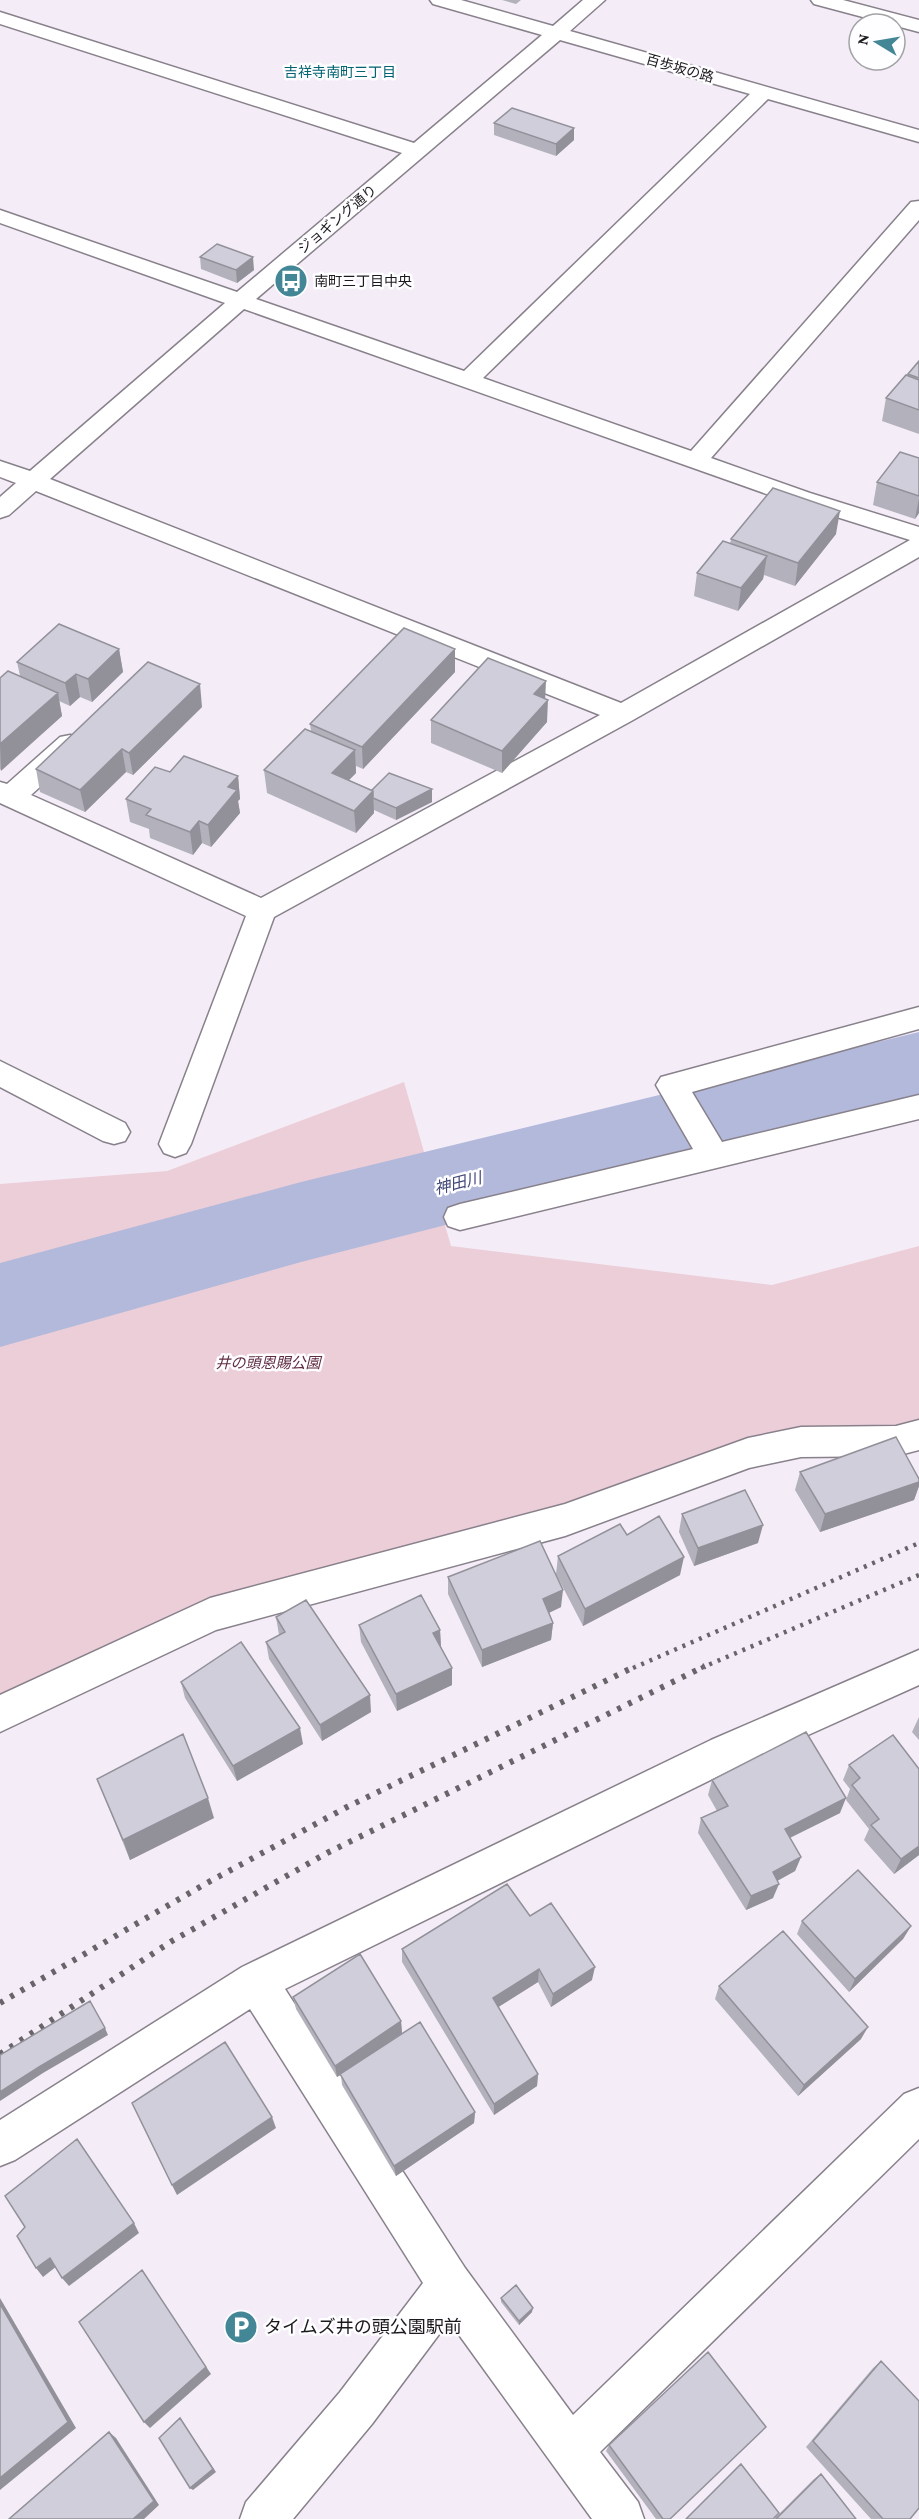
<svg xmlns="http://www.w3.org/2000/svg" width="919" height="2519" font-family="'Crimson Pro','Noto Sans JP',serif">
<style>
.green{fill:#ecced8}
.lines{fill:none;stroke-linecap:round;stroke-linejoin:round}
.river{fill:#b2b9db;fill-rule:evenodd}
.minor-casing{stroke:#88818b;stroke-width:3}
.minor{fill:#fff;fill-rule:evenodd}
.rail-far1{stroke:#68646a;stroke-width:4.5;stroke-dasharray:3 6;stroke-linecap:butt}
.rail{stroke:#68646a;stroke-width:6;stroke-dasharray:4 8;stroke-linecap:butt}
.wall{fill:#b3b1bb}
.shaded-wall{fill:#929099}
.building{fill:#d0ceda;stroke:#929099;stroke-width:1.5}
.labels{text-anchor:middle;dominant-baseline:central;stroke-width:5;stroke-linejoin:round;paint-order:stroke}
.far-street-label{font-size:14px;fill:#1b191c;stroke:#fefdff}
.far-neighbourhood-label{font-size:14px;fill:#016272;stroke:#fefdff}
.far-poi-label{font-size:14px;fill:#1b191c;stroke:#fefdff;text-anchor:start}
.park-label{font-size:15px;font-style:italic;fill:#602d42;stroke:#fefdff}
.water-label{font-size:16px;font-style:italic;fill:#414877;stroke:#fefdff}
.near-poi-label{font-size:18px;fill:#1b191c;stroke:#fefdff;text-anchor:start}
</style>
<rect width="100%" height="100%" fill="#f4edf8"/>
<path class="green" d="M404,1082l47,164 321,39 147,-39v177l-26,7 -101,1 -107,28 -120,47 -565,200v-522l167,-13z"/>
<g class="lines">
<path class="river" d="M919,1032v72l-618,158 -301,85v-84l301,-81z"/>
<defs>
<path id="minor" d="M430,0h31l92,26 30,-26h22l-35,31 349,99v12l-151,-43 -285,279 208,73 220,-249 8,-1v19l-208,238 99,35 109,34v30l-286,163 -359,197 -83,227 -5,9 -11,4 -11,-4 -5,-9 87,-228 -246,-113v-21l7,2 53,-47 10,-2 10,2 4,7 -4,7 -49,44 230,103 339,-183 -564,-224 -27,24 -9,3v-21l16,-14 -16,-6v-16l30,10 195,-168 -225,-80v-13l237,82 165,-139 -402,-129v-12l414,131 128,-108 -109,-31zM560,40l190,54 -286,277 -208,-72zM244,309l548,194 118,37 -289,163 -571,-224z
M811,0h32l76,20v12l-105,-28z
M919,1007v22l-227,63 30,50 197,-47v24l-459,111 -12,-4 -4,-9 4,-9 12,-4 233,-55 -37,-64 5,-8z
M0,1061l125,62 5,9 -5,9 -11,3 -11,-3 -103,-54z
M919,1420v30l-23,6 -95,1 -52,11 -184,68 -349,94 -216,102v-37l210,-97 355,-94 183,-66 53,-11 95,-1z
M919,1650v35l-180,81 -454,223 180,279 108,147 331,-321 15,-6v51l-319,313 38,50 6,17h-52l-143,-198 -77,103 -79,95h-53l6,-17 94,-110 83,-109 -173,-274 -235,151 -15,6v-46l242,-153 469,-227z"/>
</defs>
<use href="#minor" class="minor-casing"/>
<use href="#minor" class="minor"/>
<path class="rail-far1" d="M633,1668l286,-125
M701,1668l218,-93"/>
<path class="rail" d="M0,2003l205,-119 142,-77 289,-141
M0,2054l172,-113 155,-88 378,-187"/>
</g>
<path class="wall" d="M502,0h19l-5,4z
M494,123l80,5v12l-18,16 -62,-21z
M200,257l54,13 -17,13 -36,-14z
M919,361v73l-37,-13 4,-23 21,-22 1,-2z
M919,458v55l-4,6 -42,-14 4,-23z
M836,534l-41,52 -31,-11 -1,4 -25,32 -44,-15 3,-23 33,-29 1,-5z
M119,649l4,23 -31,30 -12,-5 -10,9 -11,-5 3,15 -62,54v-92l20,-2 -3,-14z
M455,672l-92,97 -7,-3v7l-7,7 23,10 60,-1v13l-36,18 -22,-10v3l-18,20 -89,-40 -3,-23 47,-39 -1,-7z
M545,698l2,24 -45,51 -71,-30v-23z
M202,707l-69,68 -7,-3 -41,40 -45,-20 -4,-23z
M170,772l68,4 2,23 -2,2 2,12 -29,34 -9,-4 -9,12 -43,-17 -1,-9 -19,-7 -4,-23z
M800,1472l119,7v7l-5,14 -94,32 -25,-42z
M682,1514l76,29 -64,23 -15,-34z
M627,1535l53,40 -97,51 -27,-52 2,-18z
M448,1577l113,30 -12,6 4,10 -2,17 -69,27 -34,-73z
M276,1617l95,95 -49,29 -53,-82 -3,-17 13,-7z
M359,1625l81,5 1,17 11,38 -55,26 -36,-69z
M181,1682l122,62 -66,37 -52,-83z
M919,1717v23l-7,-8z
M849,1765l70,4v86l-25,19 -30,-34 5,-11 -23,-29 4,-11 -7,-9z
M97,1779l117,39 -84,42z
M712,1780l128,33 -50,25 11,19 -6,14 -18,10 -4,17 -27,12 -48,-77 3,-15 16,-7 -9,-16z
M530,1916l62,64 -41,27 -13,-25 -40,25 40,67 -1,12 -43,29 -92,-153v-13z
M802,1921l109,5 -8,13 -54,53 -52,-58z
M719,1986l142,53 -63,57 -83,-97z
M293,1997l108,24 1,12 73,79 -1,11 -78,53 -54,-91 -1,-10 -4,2 -41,-68z
M501,2298l31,14 -13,13 -18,-23z
M881,2361l29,158h-39l-65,-72 67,-79z
M609,2445l62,74h-15l-50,-68z
M821,2474l35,45h-82l40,-40z"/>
<path class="shaded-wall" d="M574,128v12l-18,16v-12z
M253,257l1,13 -17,13 -1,-13z
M919,498v15l-4,6z
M840,511l-4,23 -41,52 3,-23z
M767,556l-4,23 -25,32 3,-23z
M119,649l4,23 -31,30 -4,-23z
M455,649v23l-92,97 -1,-22z
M76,674l4,23 -10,9 -5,-23z
M546,681l-1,22 3,-3 -1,22 -45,51v-22l32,-57z
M200,684l2,23 -69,68 -4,-22z
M58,693l4,23 -61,55 -1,-27z
M122,749l4,23 -41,40 -5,-22z
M355,750l1,23 -22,22 -2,-22z
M238,776l2,23 -2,2 2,12 -29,34 -3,-22 20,-38z
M432,789v13l-36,18v-12z
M373,791l1,22 -18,20 -2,-22z
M199,821l3,22 -9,12 -3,-23z
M919,1482v4l-5,14 -94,32 5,-18z
M763,1525l-5,18 -64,23 4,-18z
M684,1557l-4,18 -97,51 2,-17z
M563,1590l-2,17 -19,9 1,-17z
M553,1623l-2,17 -69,27v-17z
M440,1630l1,17 -8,-14z
M452,1668v17l-55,26 -1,-17z
M370,1695l1,17 -49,29 -2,-16z
M300,1728l3,16 -66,37 -4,-15z
M208,1798l6,20 -84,42 -7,-20z
M846,1798l-6,15 -61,30 6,-14z
M919,1846v9l-25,19 7,-15z
M801,1857l-6,14 -27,15 5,-14z
M779,1884l-6,14 -27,12 5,-14z
M911,1926l-8,13 -54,53 6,-13z
M595,1967l-3,13 -41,27 2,-13z
M539,1969l-1,13 -46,29 1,-13z
M401,2021l1,12 -65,44 -2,-11z
M868,2027l-7,12 -63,57 6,-11z
M105,2028l3,7 -65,38 -43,28v-9l39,-25z
M538,2074l-1,12 -43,29v-11z
M475,2112l-1,11 -78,53 -2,-10z
M272,2117l4,11 -99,67 -5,-10z
M134,2223l5,10 -70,53 -7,-8z
M50,2258l7,8 -14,11 -7,-9z
M142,2270l69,104 -61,54 -6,-6z
M0,2298l76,130 -76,62z
M533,2308l-1,4 -13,13v-4z
M180,2418l36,54 -23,18 -3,-2z
M109,2432l7,6 43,67 -15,14h-11z"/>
<path class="building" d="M512,108l62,20 -18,16 -62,-21z
M217,244l36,13 -17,13 -36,-13z
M919,361v17l-11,-4z
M906,375l13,5v30l-33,-12z
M900,452l19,6v38l-42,-14z
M773,488l67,23 -42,52 -67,-24z
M723,541l44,15 -26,32 -44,-15z
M59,624l60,25 -31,30 -12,-5 -11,9 -48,-21z
M404,628l51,21 -93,98 -52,-23z
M488,658l58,23 -12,13 14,6 -46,51 -71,-31z
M148,662l52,22 -71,69 -7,-4 -42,41 -44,-21z
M8,671l50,22 -58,51v-66z
M305,729l50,21 -23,23 41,18 -19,20 -90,-41z
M184,756l54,20 -10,11 9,3 -29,35 -9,-4 -9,11 -44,-17 5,-6 -25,-10 29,-32 15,5z
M389,773l43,16 -36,19 -23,-10v-7l-1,-1z
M896,1437l23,42v3l-94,32 -25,-42z
M745,1490l18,35 -65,23 -16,-34z
M659,1516l25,41 -99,52 -27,-53 62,-32 7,11z
M540,1541l23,49 -20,9 10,24 -71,27 -34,-73z
M421,1595l19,35 -7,3 19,35 -56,26 -37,-69z
M306,1600l64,95 -50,30 -54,-83 19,-10 -9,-15z
M241,1642l59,86 -67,38 -52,-84z
M806,1732l40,66 -61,31 16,28 -28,15 6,12 -28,12 -50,-78 27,-12 -16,-26z
M183,1734l25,64 -85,42 -26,-61z
M893,1735l26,34v77l-18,13 -30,-34 8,-6 -27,-34 8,-7 -11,-13z
M858,1870l53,56 -56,53 -53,-58z
M507,1884l23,32 21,-13 44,64 -42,27 -14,-25 -46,29 45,76 -44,30 -92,-155z
M783,1931l85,96 -64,58 -85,-99z
M360,1954l41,67 -66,45 -42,-69z
M90,2001l15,27 -66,39 -39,25v-37z
M420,2022l55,90 -81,54 -54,-92z
M225,2042l47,75 -100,68 -40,-82z
M77,2139l57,84 -72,55 -12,-20 -14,10 -19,-32 8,-9 -20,-31z
M142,2270l64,97 -62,55 -65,-100z
M516,2285l17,23 -14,13 -18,-23z
M0,2304l68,118 -68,56z
M708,2352l58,75 -96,92h-7l-54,-74z
M881,2361l38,40v107l-9,11h-27l-70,-78z
M180,2418l33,51 -23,19 -31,-50z
M109,2432l45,69 -21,18h-124z
M741,2464l38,49 -6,6h-87z
M821,2474l35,45h-80z"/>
<defs>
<symbol id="bus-disc" viewBox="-11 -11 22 22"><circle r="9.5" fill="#438696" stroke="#fefdff"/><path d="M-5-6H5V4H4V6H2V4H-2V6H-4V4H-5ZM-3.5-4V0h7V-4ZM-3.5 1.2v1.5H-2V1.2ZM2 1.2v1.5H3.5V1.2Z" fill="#fff"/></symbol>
<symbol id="parking-disc" viewBox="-11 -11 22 22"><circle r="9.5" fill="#438696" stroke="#fefdff"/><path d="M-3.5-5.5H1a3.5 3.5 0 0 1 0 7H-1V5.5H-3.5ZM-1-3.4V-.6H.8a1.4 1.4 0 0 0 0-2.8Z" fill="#fff"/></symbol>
</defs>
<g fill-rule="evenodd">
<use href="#bus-disc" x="272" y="262" width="38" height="38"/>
<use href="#parking-disc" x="222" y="2308" width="38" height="38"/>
</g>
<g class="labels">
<g class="far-street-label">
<text transform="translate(680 68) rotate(16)">百歩坂の路</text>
<text transform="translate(337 219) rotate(-40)">ジョギング通り</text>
</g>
<g class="far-neighbourhood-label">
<text x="340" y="72">吉祥寺南町三丁目</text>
</g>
<g class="far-poi-label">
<text x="314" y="281">南町三丁目中央</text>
</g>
<g class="park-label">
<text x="268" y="1363">井の頭恩賜公園</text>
</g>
<g class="water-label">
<text transform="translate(458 1183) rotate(-14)">神田川</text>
</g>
<g class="near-poi-label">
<text x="264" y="2327">タイムズ井の頭公園駅前</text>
</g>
</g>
<g transform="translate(877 42) rotate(281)"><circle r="28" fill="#fefdff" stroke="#a3a2a4" stroke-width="1.5"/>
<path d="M0-4.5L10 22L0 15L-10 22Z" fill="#438696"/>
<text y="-9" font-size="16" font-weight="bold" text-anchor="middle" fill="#1b191c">N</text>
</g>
</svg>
